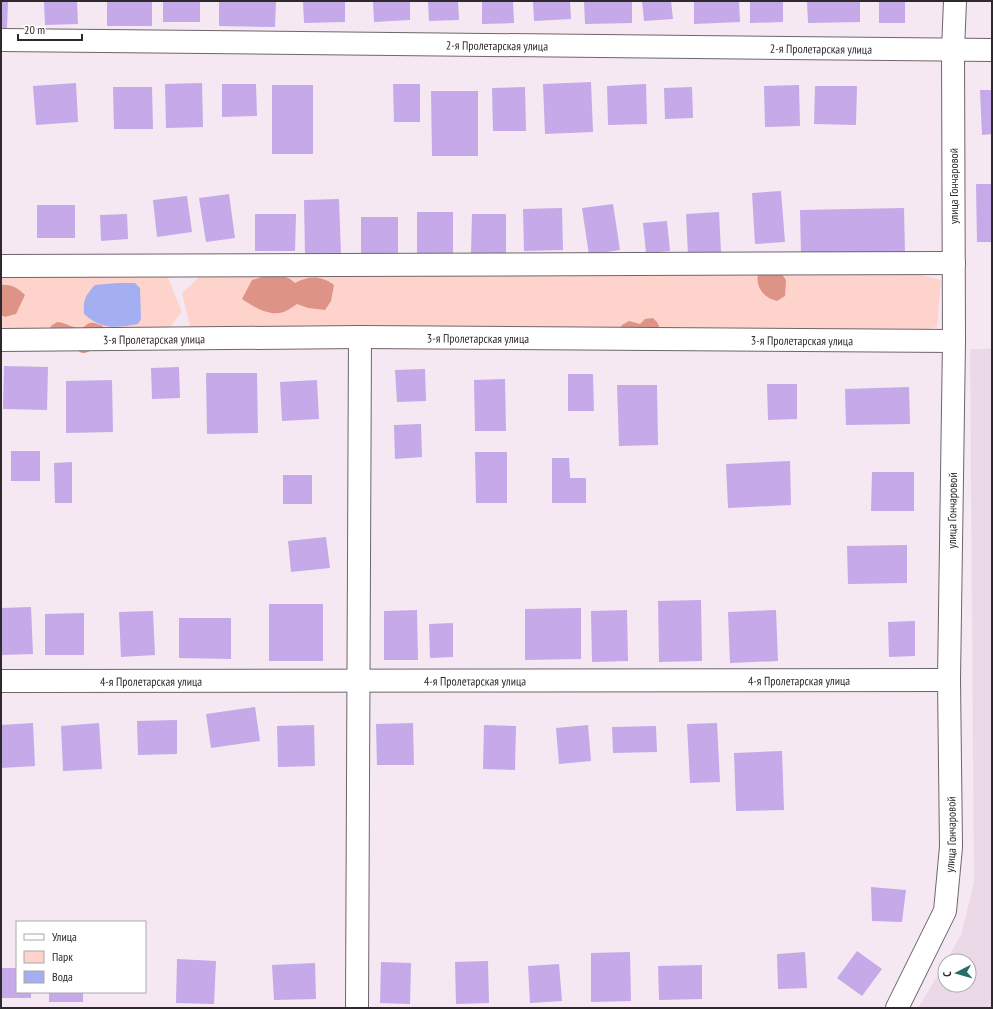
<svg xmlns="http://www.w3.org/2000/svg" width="993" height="1009" font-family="'PT Sans Narrow',sans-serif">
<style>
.built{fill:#ecd9e8}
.green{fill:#fed3cc}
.forest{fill:#de9387}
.water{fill:#a3aff0}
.building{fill:#c5a9e9}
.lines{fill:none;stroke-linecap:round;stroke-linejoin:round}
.minor-casing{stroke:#6f656d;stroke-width:24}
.minor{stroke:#fff;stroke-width:22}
.labels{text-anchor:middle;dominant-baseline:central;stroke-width:3.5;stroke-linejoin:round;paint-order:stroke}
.street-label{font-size:12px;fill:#2e292d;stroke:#fff}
</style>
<rect width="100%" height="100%" fill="#f5e8f2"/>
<path class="built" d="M970,349h22v659h-74l27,-45v22h24v-24h-23l15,-26 13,-52z"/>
<path class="green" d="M165,270l17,42 -15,19h-166v-60z
M915,273l26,7 -4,47 -44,9 -702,-5 -9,-38 18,-17z"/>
<path class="forest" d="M760,269l19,1 7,10 -1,16 -8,5c-15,-3 -24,-18 -17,-32z
M281,275l9,4 5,4c14,-7 25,-8 39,2l-3,16 -6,9 -17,-2 -11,-4c-3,2 -7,5 -11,7 -15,7 -32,-4 -44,-12l10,-19 13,-4z
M1,285c10,-1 17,3 24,10l-9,19 -11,3 -4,-2z
M653,318l4,4 2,4 -2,6 -38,-1 3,-6 7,-4 11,3 5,-5z
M57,322c10,1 16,7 26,6 8,-8 10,-5 20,-2l1,7c-6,10 -10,20 -22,20l-35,-18 4,-9z"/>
<path class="water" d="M117,283h18l5,5 1,31 -3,5c-21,4 -37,6 -54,-10 -1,-14 1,-18 11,-29z"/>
<path class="building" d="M1,1h7l-1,27h-6z
M44,1h33l1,23 -33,1z
M107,1h45v25h-45z
M163,1h37v21h-37z
M219,1h57l-1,26 -56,-1z
M303,1h42v21l-41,1z
M373,1h37v19l-36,2z
M428,1h30l1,19 -30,1z
M482,1h31l1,22 -32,1z
M533,1h37l1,18 -37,2z
M584,1h48v22l-47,1z
M642,1h29l2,18 -29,2z
M694,1h45l1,21 -46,2z
M750,1h33v21l-33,1z
M807,1h53v21l-52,1z
M879,1h26v22h-26z
M591,82l2,50 -48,2 -2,-50z
M76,83l2,39 -42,3 -3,-39z
M202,83l1,44 -37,1 -1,-44z
M222,84h34l1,32 -35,1z
M393,84h27v38h-26z
M646,84l1,40 -39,1 -1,-39z
M272,85h41v69h-41z
M799,85l1,41 -35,1 -1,-41z
M815,86h42l-1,39 -42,-1z
M113,87h39l1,42h-39z
M525,87l1,44h-33l-1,-43z
M692,87l1,31 -28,1 -1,-31z
M980,90h12v44l-10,1z
M431,91h47v65h-46z
M976,184h16v58h-15z
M781,191l4,51 -30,2 -3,-51z
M229,194l6,44 -29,4 -7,-44z
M187,196l5,36 -35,5 -4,-37z
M339,199l2,55 -36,1 -1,-55z
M613,204l7,46 -31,5 -7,-47z
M37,205h38v33h-38z
M562,208l1,42 -39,1 -1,-42z
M904,208l1,45 -104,1 -1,-44z
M417,212h36v41h-36z
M719,212l2,40 -33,2 -2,-40z
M127,214l1,25 -27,2 -1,-26z
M255,214h41l-1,37h-40z
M472,214h34v40l-35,-1z
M361,217h37v36l-37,1z
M667,221l3,30 -24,2 -3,-30z
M4,366l44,1 -1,43 -44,-1z
M179,367l1,31 -28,1 -1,-31z
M425,369l1,32 -29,1 -2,-32z
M206,373h51l1,60 -51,1z
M568,374h25l1,37h-26z
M505,379l1,52h-31l-1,-51z
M112,380l1,52 -47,1v-52z
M317,380l2,39 -37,2 -2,-39z
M767,384h30v35l-29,1z
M617,385h40l1,60 -39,1z
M909,387l1,37 -64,1 -1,-36z
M421,424l1,33 -27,2 -1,-34z
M11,451h29v30h-29z
M475,452h32v51h-31z
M552,458h17l1,20h16v25h-34z
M790,461l1,44 -63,3 -2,-44z
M72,462v41h-17l-1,-40z
M872,472h42v39h-43z
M283,475h29v29h-29z
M326,537l4,31 -39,4 -3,-31z
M907,545v38l-59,1 -1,-38z
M701,600l1,61 -43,1 -1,-61z
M269,604h54v57h-54z
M31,607l2,47 -32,1v-47z
M581,608v51l-56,1v-51z
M417,610l1,50h-34v-49z
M627,610l1,51 -36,1 -1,-51z
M776,610l2,51 -48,2 -2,-51z
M153,611l2,44 -34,2 -2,-45z
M84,613v42h-39v-41z
M179,618h52v41l-52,-1z
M915,621v35l-26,1 -1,-35z
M453,623v34l-23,1 -1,-34z
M255,707l5,34 -49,7 -5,-34z
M177,720v34l-39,1 -1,-34z
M33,723l2,43 -34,2v-43z
M99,723l3,46 -39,2 -2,-45z
M413,723l1,42h-37l-1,-41z
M717,723l3,59 -30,1 -3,-59z
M314,725l1,41 -37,1 -1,-41z
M484,725l32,1 -1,44 -32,-1z
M588,725l3,36 -32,3 -3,-36z
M656,726l1,26 -44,1 -1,-26z
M782,751l2,59 -48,1 -2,-58z
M871,887l35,3 -4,32 -30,-1z
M857,951l25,18 -20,27 -25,-18z
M630,952l1,49 -40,1v-49z
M805,952l2,36 -29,1 -1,-35z
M177,959l39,2 -2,43 -38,-1z
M488,961l1,42 -33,1 -1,-42z
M381,962l30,1 -1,41 -30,-1z
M315,963l1,36 -42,1 -2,-35z
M559,964l3,37 -32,2 -2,-37z
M702,965v34l-43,1 -1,-34z
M2,968h15v24h14v6h-29z
M49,992h34v10h-34z"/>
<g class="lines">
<defs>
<g id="minor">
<path id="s1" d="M1,40l991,10"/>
<path d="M1,266l953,-3"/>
<path id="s2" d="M1,340l359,-3 594,4"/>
<path id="s3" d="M1,681l948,-1"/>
<path d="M357,1008l3,-671"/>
<path id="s4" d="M897,1008l48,-97 6,-64 -2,-167 5,-339 -1,-291 2,-49"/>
</g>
</defs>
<use href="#minor" class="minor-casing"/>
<use href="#minor" class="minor"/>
</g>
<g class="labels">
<g class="street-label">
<text stroke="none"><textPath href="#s1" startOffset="496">2-я Пролетарская улица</textPath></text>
<text stroke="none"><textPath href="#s1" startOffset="820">2-я Пролетарская улица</textPath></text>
<text transform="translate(953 186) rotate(-90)">улица Гончаровой</text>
<text stroke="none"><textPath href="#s2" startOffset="477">3-я Пролетарская улица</textPath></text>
<text stroke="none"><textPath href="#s2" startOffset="153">3-я Пролетарская улица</textPath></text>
<text stroke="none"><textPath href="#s2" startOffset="801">3-я Пролетарская улица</textPath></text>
<text stroke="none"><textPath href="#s4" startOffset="509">улица Гончаровой</textPath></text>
<text stroke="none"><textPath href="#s3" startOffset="798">4-я Пролетарская улица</textPath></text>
<text stroke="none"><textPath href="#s3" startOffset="150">4-я Пролетарская улица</textPath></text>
<text stroke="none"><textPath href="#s3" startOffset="474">4-я Пролетарская улица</textPath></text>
<text stroke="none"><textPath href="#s4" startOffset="185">улица Гончаровой</textPath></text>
</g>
</g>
<rect width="993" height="1009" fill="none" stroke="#2e292d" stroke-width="4"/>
<rect x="16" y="921" width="130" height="72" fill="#ffffff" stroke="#aba9ab"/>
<rect x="24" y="934" width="20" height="6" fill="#ffffff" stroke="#aba9ab"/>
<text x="52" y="941" font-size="12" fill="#2e292d">Улица</text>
<rect x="24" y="951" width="20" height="12" fill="#fed3cc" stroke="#aba9ab"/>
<text x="52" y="961" font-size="12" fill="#2e292d">Парк</text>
<rect x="24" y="971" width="20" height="12" fill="#a3aff0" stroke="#aba9ab"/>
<text x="52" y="981" font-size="12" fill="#2e292d">Вода</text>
<g transform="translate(957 973) rotate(264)"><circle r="19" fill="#ffffff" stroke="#aba9ab"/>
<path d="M0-3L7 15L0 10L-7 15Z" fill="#256f6c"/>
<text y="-6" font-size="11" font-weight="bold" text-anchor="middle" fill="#2e292d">С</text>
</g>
<path d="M18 34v6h64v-6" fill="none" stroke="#2e292d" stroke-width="2"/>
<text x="24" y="34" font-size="12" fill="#2e292d" stroke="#ffffff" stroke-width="3" paint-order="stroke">20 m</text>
</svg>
